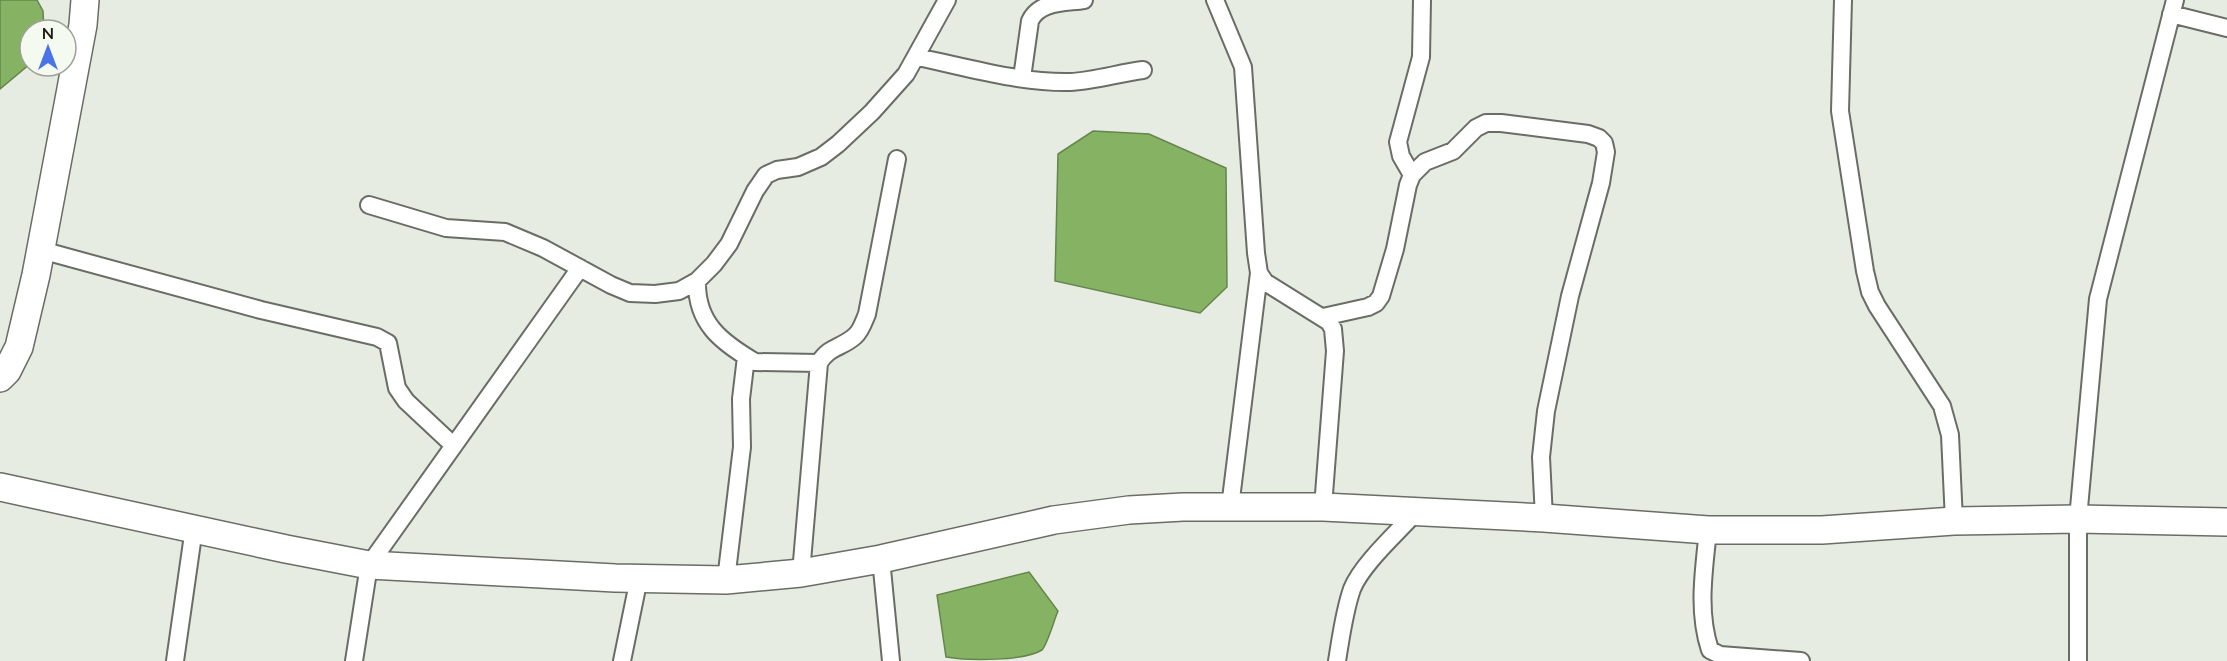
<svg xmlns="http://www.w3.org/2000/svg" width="2227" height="661" font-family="Lato,sans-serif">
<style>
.water{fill:#86b264;stroke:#66854d;stroke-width:1.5}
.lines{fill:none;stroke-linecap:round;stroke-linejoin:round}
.street-casing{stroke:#686d65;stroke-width:20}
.primary-casing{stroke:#686d65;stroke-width:30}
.street{stroke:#fff;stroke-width:16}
.primary{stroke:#fff;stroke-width:27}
</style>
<rect width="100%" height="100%" fill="#e7ece3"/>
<path class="water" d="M0,0h37l6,11 1,19h-14v34l-30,25z
M1093,131l56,3 77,34 1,119 -27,26 -145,-32 3,-127z
M1029,572l29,39c-4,9 -10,32 -16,39 -18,11 -72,11 -96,7l-9,-62z"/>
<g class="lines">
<defs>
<path id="street" d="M1215,0l28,67 13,186 3,20 6,9 64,40 4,7 2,22 -12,156
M1843,0l-3,111 25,160 5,21 7,14 65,100 8,29 4,86
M2171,14l56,14
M917,57c49,10 102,26 153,25 24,-1 49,-9 73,-12
M1022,78l8,-57c9,-20 35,-18 54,-21
M1412,175l-11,-19 -3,-14 23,-85 1,-57
M369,205l77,23 59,4 38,16 68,37 19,8 25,1 24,-3 18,-10 17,-17 15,-20 26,-53 11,-16 11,-5 21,-3 23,-10 17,-13 34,-32 34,-38 41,-74
M41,250l220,60 116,27 11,6 9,45 9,13 47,44
M697,281c-1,42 24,61 58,81l64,1
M1323,317l45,-10 8,-4 5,-7 14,-47 13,-64 4,-10 13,-13 28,-11 23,-23 10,-5h15l87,11 11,4 5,5 2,9 -5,31 -31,113 -24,115 -5,46 3,61
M1230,507l29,-234
M1708,530c-4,40 -11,81 2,120l10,5 81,6
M881,559l10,102
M801,573l18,-210c10,-17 23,-15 36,-27 6,-5 9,-15 12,-22l30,-155
M726,580l16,-133 -1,-48 5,-42
M175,661l19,-133
M354,661l15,-96 211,-297
M622,661l17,-83
M1337,661c4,-24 7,-49 15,-72 10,-25 46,-57 65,-78
M2078,661v-142l20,-220 77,-299"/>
<path id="primary" d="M0,378l7,-7 12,-24 17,-72 47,-250 2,-25
M0,487l286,62 83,16 246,13 111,2 75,-7 80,-14 173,-39 75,-10 54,-3h140l221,11 164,12h114l132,-9 124,-2 149,3"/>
</defs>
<use href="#street" class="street-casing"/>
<use href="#primary" class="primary-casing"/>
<use href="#street" class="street"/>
<use href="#primary" class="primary"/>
</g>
<g transform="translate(48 48)"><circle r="28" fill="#f4faf0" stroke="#9da19a" stroke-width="1.5"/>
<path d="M0-4.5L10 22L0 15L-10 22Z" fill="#4973e6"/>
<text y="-9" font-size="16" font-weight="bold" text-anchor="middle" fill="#1a1c18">N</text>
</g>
</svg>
